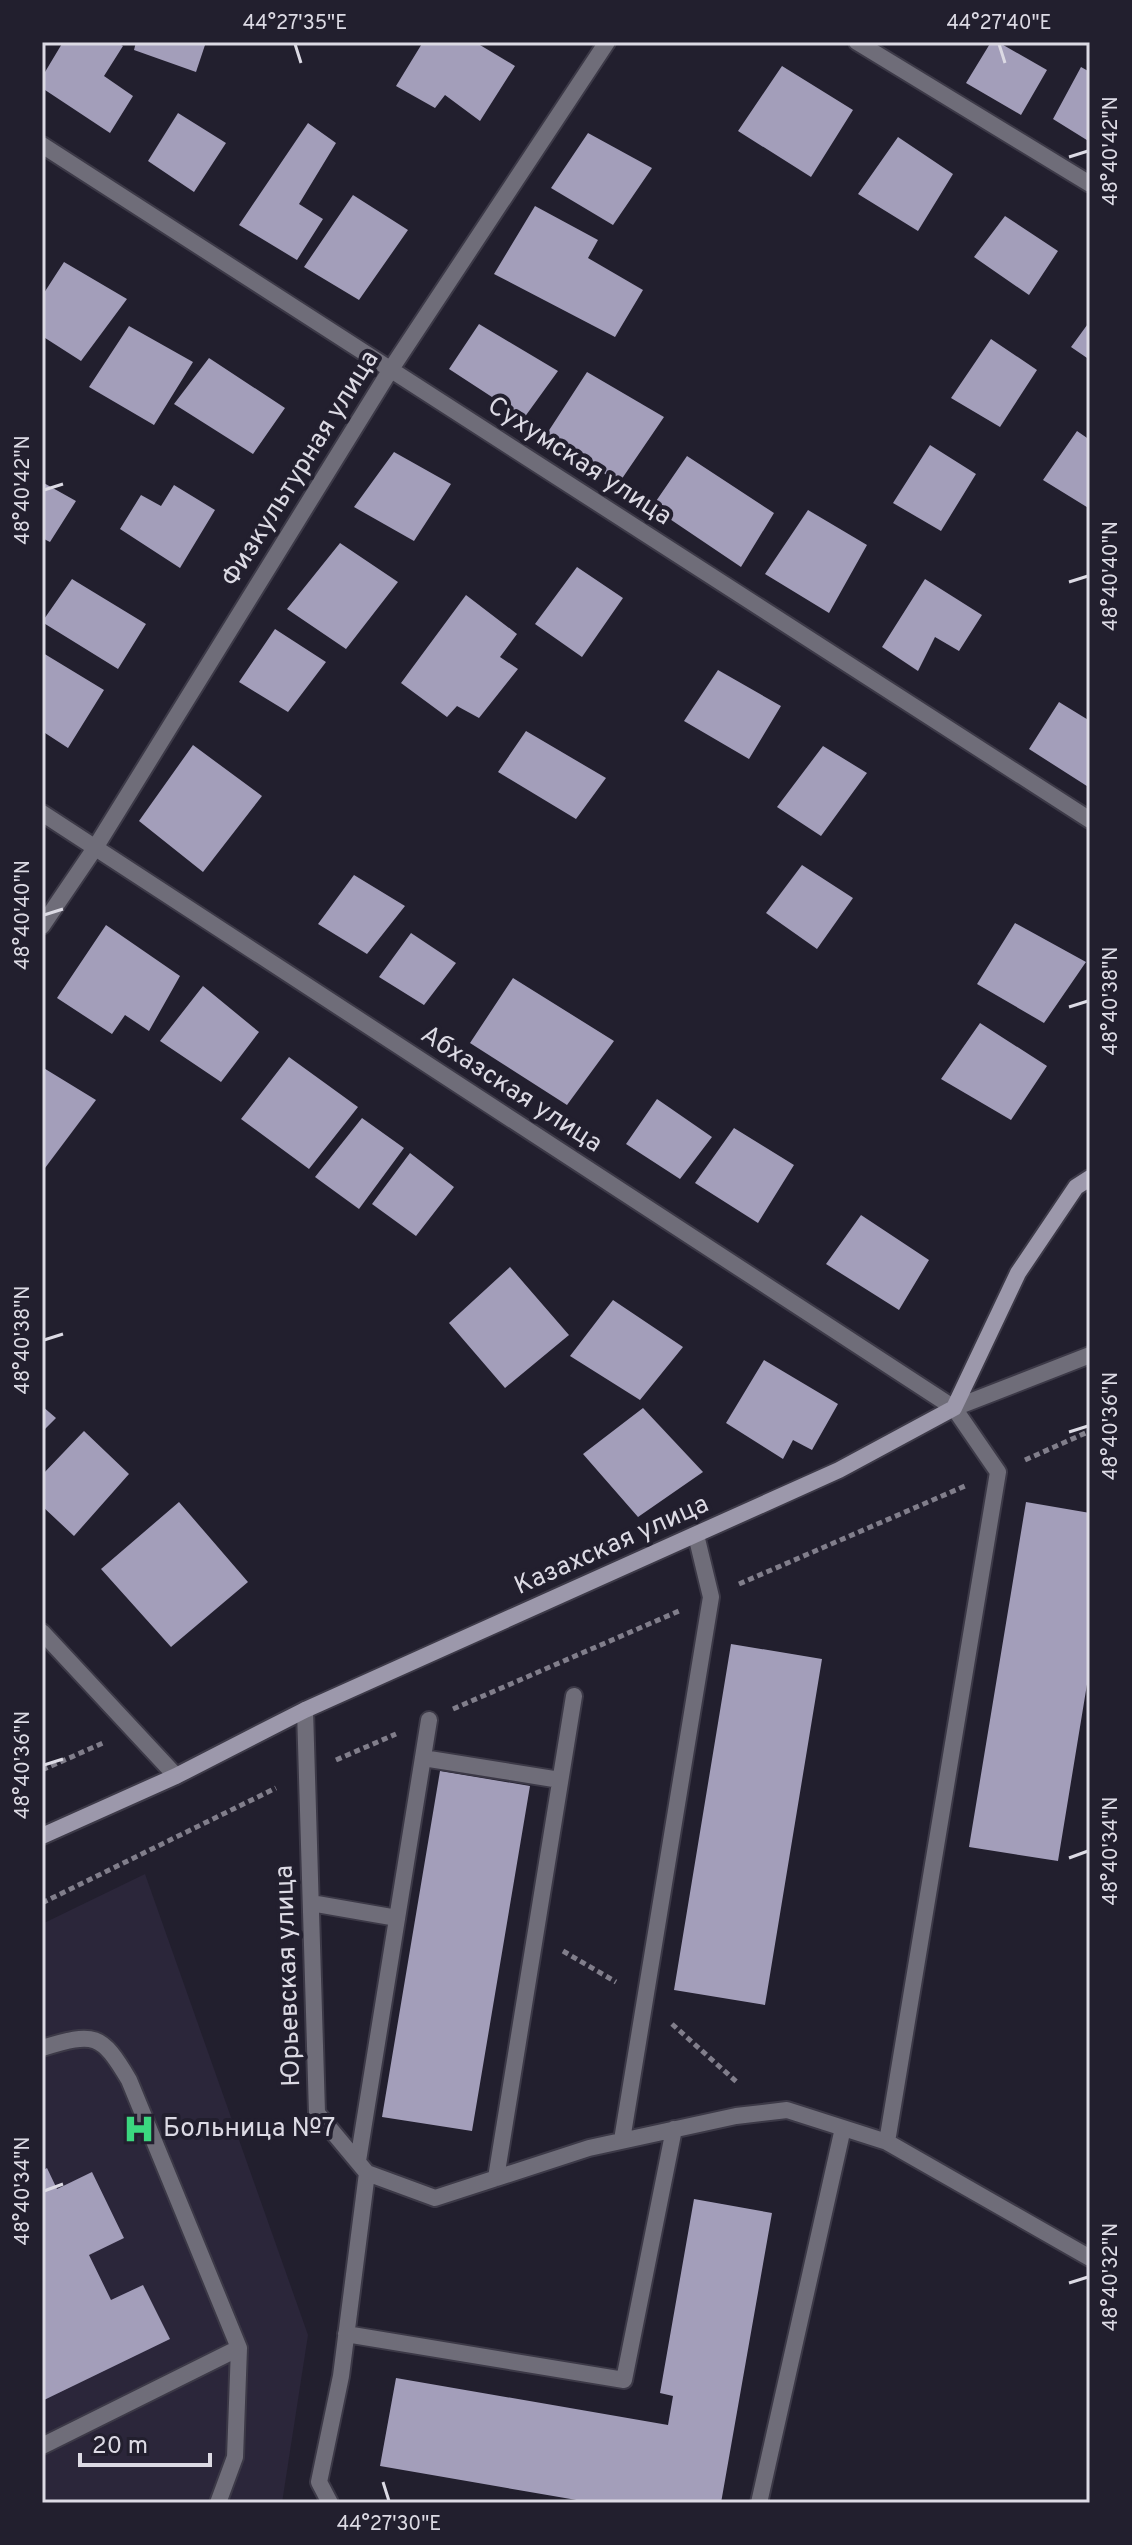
<svg xmlns="http://www.w3.org/2000/svg" width="1132" height="2545" font-family="Overpass,sans-serif">
<style>
.built{fill:#2b263a}
.building{fill:#a39eba}
.lines{fill:none;stroke-linecap:round;stroke-linejoin:round}
.service-casing{stroke:#3c3947;stroke-width:20}
.minor-casing{stroke:#3c3947;stroke-width:20}
.secondary-casing{stroke:#3c3947;stroke-width:20}
.path{stroke:#817e8b;stroke-width:5;stroke-dasharray:6 4;stroke-linecap:butt}
.service{stroke:#6f6d79;stroke-width:16}
.minor{stroke:#6f6d79;stroke-width:16}
.secondary{stroke:#9c98ab;stroke-width:16}
.ticks{fill:none;stroke:#dcdae4;stroke-width:3}
.labels{text-anchor:middle;dominant-baseline:central;stroke-width:8;stroke-linejoin:round;paint-order:stroke}
.street-label{font-size:26px;fill:#dcdae4;stroke:#221f2e}
.poi-label{font-size:26px;fill:#dcdae4;stroke:#221f2e;text-anchor:start}
.neatline{fill:none;stroke:#dcdae4;stroke-width:3}
.ticks-label{font-size:20px;text-anchor:middle;fill:#dcdae4}
</style>
<rect width="100%" height="100%" fill="#221f2e"/>
<path class="built" d="M145,1874l163,461 -26,168h-240v-579z"/>
<path class="building" d="M63,42h53l7,4 -19,30 29,20 -23,37 -68,-45v-11z
M136,42h70l-10,30 -62,-22z
M423,42h59l-2,3 35,21 -35,55 -35,-26 -10,13 -39,-22z
M991,42h7l49,28 -26,45 -55,-32z
M782,66l71,44 -42,67 -73,-46z
M1081,67l9,5v70l-37,-23z
M178,113l48,30 -32,49 -46,-31z
M308,123l28,20 -37,61 24,15 -26,41 -58,-35z
M588,133l64,35 -39,57 -62,-37z
M898,137l55,37 -35,57 -60,-37z
M353,195l55,35 -49,70 -55,-33z
M535,206l63,34 -10,18 55,32 -28,47 -121,-63z
M1005,216l53,35 -29,44 -55,-38z
M64,262l63,37 -46,62 -39,-25v-40z
M1090,321v39l-19,-13z
M479,324l79,47 -34,47 -75,-49z
M129,326l64,36 -39,63 -65,-38z
M991,339l46,31 -37,57 -49,-29z
M209,358l76,50 -32,46 -79,-50z
M587,372l77,45 -45,66 -73,-48z
M1077,431l13,9v69l-47,-29z
M930,445l46,29 -35,57 -48,-28z
M394,452l57,32 -37,57 -60,-34z
M687,456l87,57 -33,54 -89,-60z
M42,482l34,19 -26,41 -8,-4z
M174,485l41,25 -35,58 -60,-39 21,-34 20,11z
M808,510l59,35 -38,68 -64,-39z
M340,543l58,39 -52,67 -59,-40z
M577,567l46,31 -41,59 -47,-33z
M72,579l74,45 -28,45 -76,-47z
M925,579l57,36 -23,36 -24,-14 -17,34 -36,-24z
M466,595l51,39 -17,23 18,12 -39,49 -22,-12 -10,11 -46,-34z
M275,629l51,33 -38,50 -49,-30z
M43,653l61,37 -36,58 -26,-17z
M718,670l63,36 -32,53 -65,-38z
M1059,702l31,19v67l-61,-39z
M526,731l80,47 -30,41 -78,-47z
M193,745l69,51 -59,76 -64,-51z
M823,746l44,27 -46,63 -44,-29z
M802,865l51,33 -36,51 -51,-36z
M354,875l51,31 -38,48 -49,-30z
M1015,923l71,39 -42,61 -67,-39z
M106,925l74,51 -31,55 -24,-16 -13,19 -55,-36z
M411,933l45,30 -32,42 -45,-28z
M513,978l101,63 -47,64 -97,-62z
M203,986l56,46 -38,50 -61,-41z
M980,1023l67,43 -36,54 -70,-41z
M289,1057l69,50 -49,62 -68,-50z
M42,1067l54,33 -54,72z
M657,1099l55,38 -32,42 -54,-35z
M362,1118l42,30 -45,61 -44,-32z
M734,1128l60,37 -36,58 -63,-40z
M410,1153l44,34 -38,49 -44,-32z
M861,1215l68,45 -30,50 -73,-46z
M510,1267l59,68 -64,53 -56,-65z
M613,1300l70,47 -43,53 -70,-44z
M764,1360l74,44 -26,46 -19,-10 -10,19 -57,-36z
M42,1406l14,12 -14,14z
M643,1408l60,64 -65,45 -55,-63z
M84,1431l45,43 -55,62 -32,-30v-31z
M179,1502l69,80 -77,65 -70,-78z
M1026,1502l64,11v153l-32,195 -89,-14z
M731,1644l91,15 -57,346 -91,-15z
M440,1771l90,15 -58,345 -90,-14z
M47,2168l10,21 35,-17 32,66 -35,17 22,45 32,-15 27,54 -128,62v-230z
M694,2199l78,14 -51,290h-127l-214,-37 16,-88 272,47 5,-29 -13,-3z"/>
<g class="lines">
<defs>
<path id="service" d="M42,1632l134,144
M305,1710l12,403 50,60 -26,203 -22,106 11,21
M423,1758l137,22
M311,1903l86,15
M42,2048c53,-16 59,-15 87,32l110,268 -4,109 -17,46
M622,2140l89,-543 -15,-62
M887,2142l203,116
M358,2161l71,-441
M367,2173l68,25 154,-50 147,-32 51,-6 100,32 111,-670 -44,-64
M496,2178l78,-482
M346,2334l278,46 50,-251
M42,2446l197,-98
M759,2503l84,-375"/>
<path id="minor" d="M857,42l233,142
M42,145l1048,675
M42,813l912,595 136,-53
M42,926l53,-78 296,-479 216,-327"/>
<path id="secondary" d="M42,1836l134,-60 129,-66 534,-240 115,-62 64,-135 58,-86 14,-9"/>
</defs>
<use href="#service" class="service-casing"/>
<use href="#minor" class="minor-casing"/>
<use href="#secondary" class="secondary-casing"/>
<path class="path" d="M1025,1460l65,-29
M739,1584l226,-98
M453,1709l226,-98
M336,1760l60,-26
M42,1770l61,-27
M42,1903l234,-115
M563,1951l53,31
M672,2024l67,60"/>
<use href="#service" class="service"/>
<use href="#minor" class="minor"/>
<use href="#secondary" class="secondary"/>
</g>
<path class="ticks" d="M295,44l6,19M999,44l6,19M1069,157l19,-6M44,490l19,-6M1069,582l19,-6M44,915l19,-6M1069,1007l19,-6M44,1340l19,-6M1069,1432l19,-6M44,1765l19,-6M1069,1858l19,-7M44,2191l19,-7M1069,2283l19,-6M383,2482l6,19"/>
<defs>
<symbol id="hospital-bare" viewBox="-9 -9 18 18"><path d="M-5-5h3v3.5h4V-5h3V5h-3V1.5h-4V5h-3Z" fill="#3bd77f" stroke="#221f2e" stroke-width="2.5" paint-order="stroke"/></symbol>
</defs>
<g fill-rule="evenodd">
<use href="#hospital-bare" x="117" y="2107" width="44" height="44"/>
</g>
<g class="labels">
<g class="street-label">
<text transform="translate(579 462) rotate(33)">Сухумская улица</text>
<text transform="translate(301 469) rotate(-58)">Физкультурная улица</text>
<text transform="translate(511 1090) rotate(33)">Абхазская улица</text>
<text transform="translate(612 1546) rotate(-24)">Казахская улица</text>
<text transform="translate(289 1976) rotate(-92)">Юрьевская улица</text>
</g>
<g class="poi-label">
<text x="163" y="2129">Больница №7</text>
</g>
</g>
<rect width="1132" height="2545" fill="none" stroke="#221f2e" stroke-width="88"/>
<path d="M80 2453v12h130v-12" fill="none" stroke="#dcdae4" stroke-width="4"/>
<text x="92" y="2453" font-size="24" fill="#dcdae4" stroke="#221f2e" stroke-width="6" paint-order="stroke">20 m</text>
<rect x="44" y="44" width="1044" height="2457" class="neatline"/>
<g class="ticks-label">
<text x="295" y="29">44°27'35"E</text>
<text x="999" y="29">44°27'40"E</text>
<text transform="translate(1110 151) rotate(-90)" y="7">48°40'42"N</text>
<text transform="translate(22 490) rotate(-90)" y="7">48°40'42"N</text>
<text transform="translate(1110 576) rotate(-90)" y="7">48°40'40"N</text>
<text transform="translate(22 915) rotate(-90)" y="7">48°40'40"N</text>
<text transform="translate(1110 1001) rotate(-90)" y="7">48°40'38"N</text>
<text transform="translate(22 1340) rotate(-90)" y="7">48°40'38"N</text>
<text transform="translate(1110 1426) rotate(-90)" y="7">48°40'36"N</text>
<text transform="translate(22 1765) rotate(-90)" y="7">48°40'36"N</text>
<text transform="translate(1110 1851) rotate(-90)" y="7">48°40'34"N</text>
<text transform="translate(22 2191) rotate(-90)" y="7">48°40'34"N</text>
<text transform="translate(1110 2277) rotate(-90)" y="7">48°40'32"N</text>
<text x="389" y="2530">44°27'30"E</text>
</g>
</svg>
